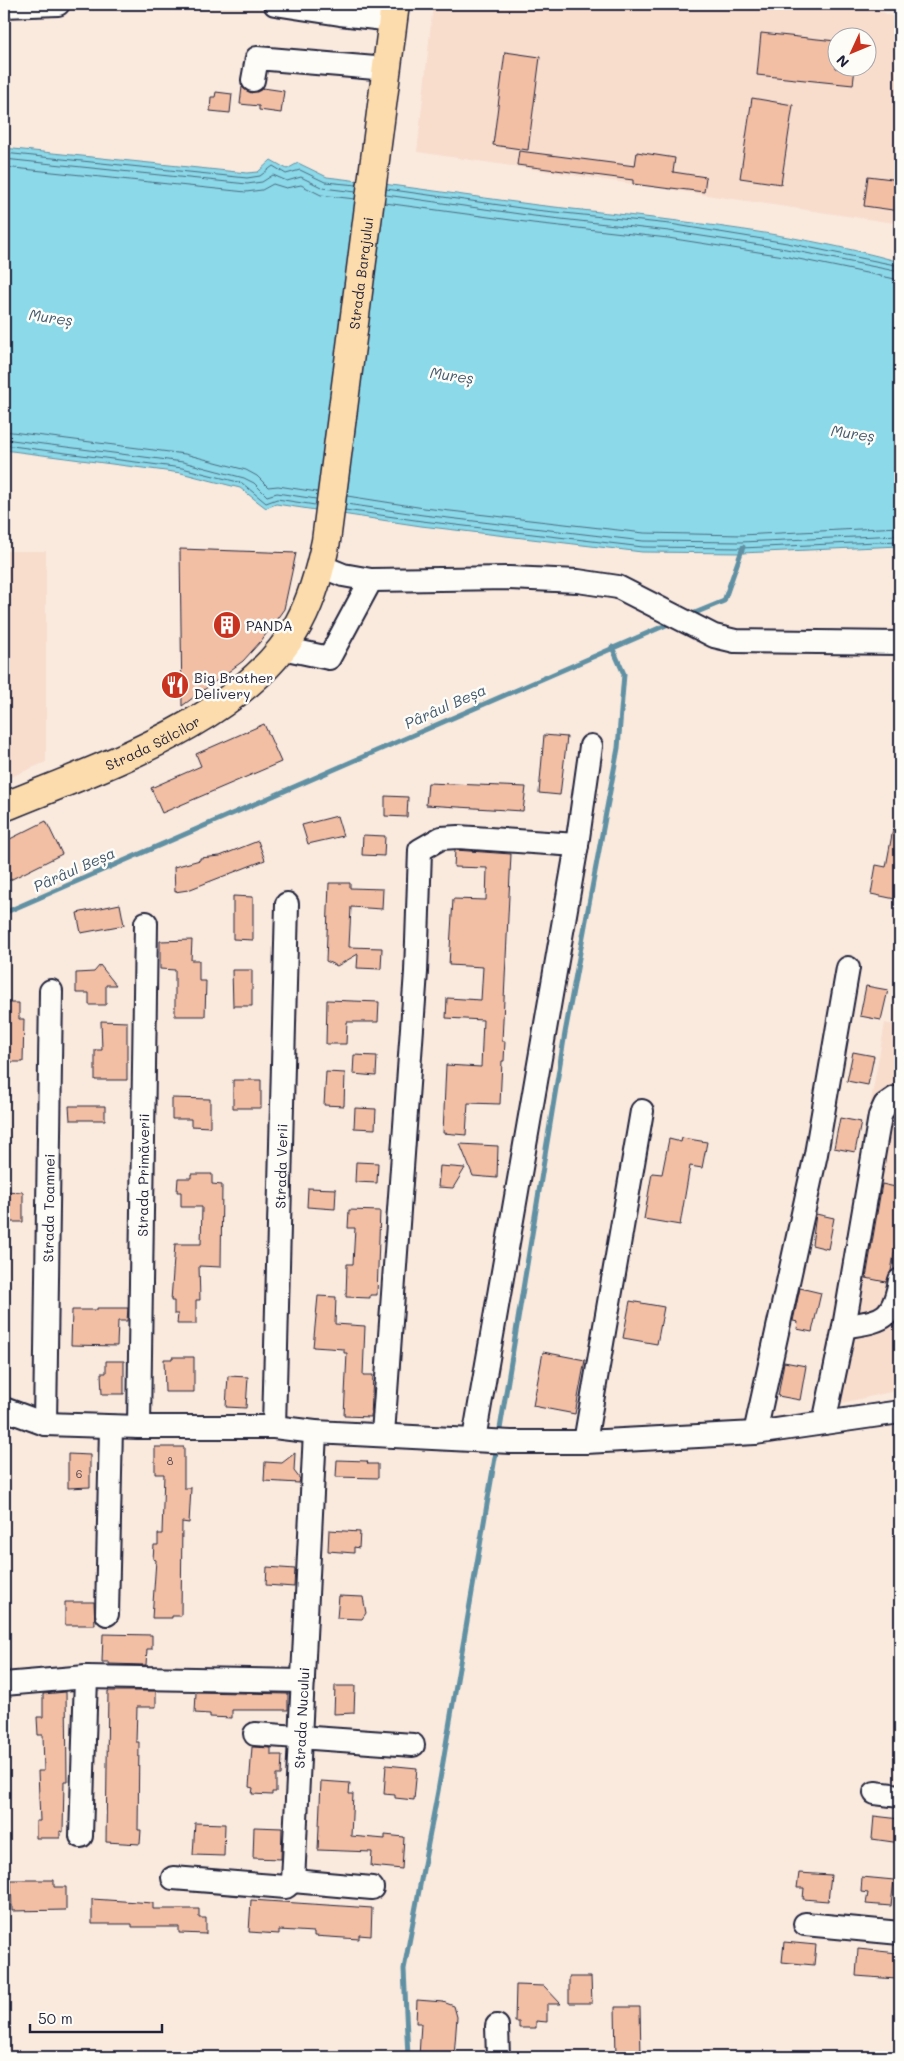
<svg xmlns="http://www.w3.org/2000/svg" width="904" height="2061" font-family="Mali,sans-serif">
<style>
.built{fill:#f8ddcd;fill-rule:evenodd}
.water{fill:#8bd9e9;stroke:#6190a3}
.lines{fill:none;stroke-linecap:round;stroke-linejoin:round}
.shore{stroke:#4c6b81;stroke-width:1}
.stream{stroke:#6190a3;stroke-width:5}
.building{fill:#f2bfa4;stroke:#22223b}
.minor-casing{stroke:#22223b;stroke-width:26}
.major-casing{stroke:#22223b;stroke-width:31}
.minor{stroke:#fdfcf7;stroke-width:22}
.major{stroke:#fcdcac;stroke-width:28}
.labels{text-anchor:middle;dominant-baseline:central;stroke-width:5;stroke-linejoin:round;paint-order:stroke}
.number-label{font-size:11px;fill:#564955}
.street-label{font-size:14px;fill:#22223b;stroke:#fdfcf7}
.poi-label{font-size:14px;fill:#22223b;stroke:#fdfcf7;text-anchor:start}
.water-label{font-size:15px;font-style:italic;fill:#42596f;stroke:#fdfcf7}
</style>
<rect width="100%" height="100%" fill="#faeade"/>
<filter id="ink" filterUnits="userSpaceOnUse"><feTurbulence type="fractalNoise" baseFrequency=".02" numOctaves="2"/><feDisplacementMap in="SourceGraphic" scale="10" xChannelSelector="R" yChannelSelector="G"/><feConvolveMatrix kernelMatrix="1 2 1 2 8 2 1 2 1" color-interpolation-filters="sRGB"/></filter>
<g filter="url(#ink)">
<path class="built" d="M433,4h432l35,16v204l-483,-72zM836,38h30v30h-30z
M4,551h42v211l-42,18z
M885,1023l15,3v364l-85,19z"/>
<path class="water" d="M4,148l243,25 11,-1 13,-12 16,9 11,-6 29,14c70,8 140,19 210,28 121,14 245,24 363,57v284l-159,7 -99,-1 -221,-26 -145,-22 -10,4 -26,-20 -59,-15 -177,-23z"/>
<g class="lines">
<path class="shore" d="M4,153l243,25 13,-2 13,-10 13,8 14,-4 25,12 32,3
M4,159l243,25 15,-2 11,-7 14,6 14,-4 22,11 33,4
M4,167l242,25 16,-2 11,-6 13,4 15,-3 20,10 34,4
M386,189l149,21 135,14 117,19 113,23
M386,195l148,21 135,15 117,18 114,23
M385,203l148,20 135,15 116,18 116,24
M4,431l181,23 61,16 11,6 11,11 10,-1 39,6
M4,439l179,23 61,16 10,5 13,13 10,-3 39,6
M4,445l178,23 60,15 24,20 11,-4 38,6
M347,496l77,12 220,25 97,2 159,-8
M346,504l77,11 220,26 98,1 159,-7
M345,510l77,11 221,26 98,1 159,-7"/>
<path class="stream" d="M690,615l34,-14 19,-54
M4,913l669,-291
M499,1435l66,-402 53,-285 6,-74 -12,-27
M408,2057l-4,-88 34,-178 59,-345"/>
</g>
<path class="building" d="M761,33l75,8v27h19l-2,17 -96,-10z
M505,52l35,5 -12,93 -35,-5z
M242,87l9,6 12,-5 21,3 -3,22 -22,-3v-4l-19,-2z
M216,92l16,2 -2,19 -20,-2 1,-14h4z
M752,98l41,7 -12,79 -41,-6z
M519,151l116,15 2,-14 38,6 -2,14 33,5 -2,15 -33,-4v1l-38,-5v-4l-116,-15z
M868,176l32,4v31l-36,-5z
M180,549l116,4 -12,56 -23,32 -18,20 -61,45z
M264,724l17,38 -119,51 -11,-25 50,-22 -5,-12z
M544,735l23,2 -7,58 -21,-2z
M428,783l98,4 -3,24 -97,-6z
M385,796l23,1 -1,20 -22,-1z
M337,816l6,20 -35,8 -6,-19z
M46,821l16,33 -58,29v-41z
M893,829l7,1v70l-29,-6 5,-29 10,2z
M363,835l22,1 -1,20 -22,-1z
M258,841l7,19 -77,30 -13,2 -1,-25 26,-7v-2l20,-2z
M455,850l56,4 -9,187h3l-1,20h-2l-2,43 -32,-1 -2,32 -23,-2 3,-68 35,2 2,-47 -37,-2 1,-20 34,2 2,-33 -34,-2 4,-66 33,1 1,-32 -33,-1z
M329,883h21v5l33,1 -1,20 -31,-2 -2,40 33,1 -1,21 -24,-1 1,-14 -21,12 -11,-5z
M233,896l20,1v43l-20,-1z
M120,904l4,21 -43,8 -4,-20z
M192,940l-1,20h8v21h7l-1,35h-30v-46l-15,-1v-28z
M100,965l16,20h-10v20h-17v-12h-13v-20l18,-1z
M232,970h20v36h-19z
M866,986l22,4 -7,30 -21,-4z
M327,1000l52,2 -1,20h-31l-1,22h-20z
M4,1003h15v16h5l-1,43h-19z
M101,1021l26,1v58h-32v-30h7z
M853,1052l21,4 -6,29 -21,-4z
M354,1055l23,1 -1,20 -23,-2z
M326,1072l19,1 -1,33 -20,-1z
M233,1080h28v28h-28z
M172,1098l38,1v28l-19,-1v-7h-19z
M69,1106h36v14h-35z
M355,1108l21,1 -1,20 -21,-1z
M840,1118l21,4 -6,30 -21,-4z
M682,1138l25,4 -5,26 -12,-2 -10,59 -36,-6 8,-46 10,1 7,-35 12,3z
M460,1144l38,2 -1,32 -24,-2z
M356,1162l22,1 -1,20 -22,-1z
M440,1166l25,2 -12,20 -15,-1z
M191,1174h21v10l10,1 -1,82 -22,-1 1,34h-4v24h-19l1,-10h-4v-13h-3l4,-57h26l1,-37h-21v-15h-4l1,-14h13z
M882,1184l18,4v34l-9,49 -5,11 -20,-4z
M308,1188l28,1 -1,20 -28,-2z
M4,1191l19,1v30h-19z
M349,1210l31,1 -3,84h-7v3l-24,-1 1,-33h6l2,-36h-7z
M816,1214l18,4 -6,31 -16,-4z
M800,1288l21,5 -9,39 -15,-3 1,-7 -5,-1z
M318,1296l18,1 -1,27 30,2 -2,49h10l-2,42 -27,-1 3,-63h-3v-4l-31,-2z
M630,1301l34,6 -7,37 -34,-6z
M97,1308h31l-1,13h-9l-1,25 -46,-1 1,-35h25z
M543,1352l42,8 -10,54 -42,-8z
M172,1357h22v35h-29l-1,-33h8z
M106,1361h18v33h-22l-1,-21h5z
M784,1362l22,4 -6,34 -22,-4z
M228,1376l20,1 -2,31 -20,-1z
M155,1447h29v41h7l-2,35 -7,-1 -1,94h-9v2h-20l4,-58 -3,-1 1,-14h4v-11h4l2,-60h-9z
M295,1453l-1,18 6,8 -1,4 -35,-2 1,-19 17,1z
M68,1454l22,1v32l-22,1z
M337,1460l30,1 1,3h10v14l-42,-1z
M329,1530l31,2 -1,16 -5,-1v6l-26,-2z
M267,1567l28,2 -1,18 -28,-2z
M339,1596l24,1 3,16 -4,6 -25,-1z
M65,1602h29l1,23h-30z
M103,1634l49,1v14h-5l-1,16 -37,-1v-2h-7z
M335,1686h20l-1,27 -20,1z
M108,1691h48v16h-19l-1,35h3l-1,88h3l-1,14 -34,-2z
M66,1692l1,89h-3l-1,51 -3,-1v7h-24v-17h4l-2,-50h6l-1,-36h-5l-1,-18h6v-23z
M196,1692l92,2v16h-56v8l-22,-1v-3l-15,-1z
M252,1747l19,1v7h11l-1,20h-5v17h-4v3l-20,-1 1,-6 -4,-1z
M386,1765l31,3 -3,32 -19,-2v-3l-11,-1z
M321,1781l29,2 -1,11h4l-2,42 34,3v-4l19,2 -2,32 -31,-3 1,-14 -54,-2z
M874,1816l26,3v24l-28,-4z
M195,1823l30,1 -1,32 -31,-1z
M254,1827l28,1 -1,31 -28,-1z
M799,1873l32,2 -3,26 -25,-2 1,-11h-7z
M862,1877l32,3 -3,26 -25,-2 2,-11 -7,-1z
M11,1880h43v7h12v23l-54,1z
M92,1899l61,4v6h46v9h7v16l-27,-1v-6h-47v-3h-40z
M251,1900l121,8 -1,28 -12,-1v4l-45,-3v-4l-35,-2v4l-30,-2z
M784,1942l32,3 -2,20 -32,-3z
M858,1949l40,4 -2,26 -40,-3z
M569,1977h22l1,26h-23z
M516,1985l28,1 17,18h-14v18l-11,-1v7h-17v-6h-4z
M417,2000l26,2 11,4 3,11 -3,40h-35l2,-34h-5z
M615,2007h25l1,50h-25z"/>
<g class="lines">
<defs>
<g id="minor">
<path d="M275,4l65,10 53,6"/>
<path d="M4,6l54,-2"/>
<path d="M253,80l4,-22 130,11"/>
<path d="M321,566l22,9 28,5 138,-2 69,3 40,6 96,49 21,5 165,2"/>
<path d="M282,648l47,10 42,-78"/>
<path d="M844,1327c37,-7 49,-5 56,-47"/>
<path d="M4,1409l41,15 94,3h135l41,5 196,10h74l170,-9 145,-21"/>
<path d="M824,1423l20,-96 36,-211 5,-11 10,-7 5,1"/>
<path id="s1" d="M45,1424l6,-433"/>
<path id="s2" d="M139,1427l7,-504"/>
<path id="s3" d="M274,1427l13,-523"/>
<path d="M755,1433l61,-279 32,-186"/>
<path d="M383,1434l33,-462 4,-122 21,-12 17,-1 119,8"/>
<path d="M474,1439l103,-594 14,-99"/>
<path d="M585,1442l57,-331"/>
<path d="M107,1614l4,-187"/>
<path d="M4,1684l82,-7 217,4"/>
<path d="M255,1734l158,11"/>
<path d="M875,1793l25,3"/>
<path d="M81,1836l5,-159"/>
<path id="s4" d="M173,1878l113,9 7,-6 22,-449"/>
<path d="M293,1881l79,7"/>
<path d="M805,1924l95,9"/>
<path d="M497,2026l1,31"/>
</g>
<g id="major">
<path id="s5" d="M4,807c96,-40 242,-87 295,-184 14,-26 21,-53 27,-82l69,-537"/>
</g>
</defs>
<use href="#minor" class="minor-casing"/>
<use href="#major" class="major-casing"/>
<use href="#minor" class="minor"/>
<use href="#major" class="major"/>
</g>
</g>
<defs>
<symbol id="building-disc" viewBox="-11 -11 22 22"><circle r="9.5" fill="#c8321e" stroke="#fdfcf7"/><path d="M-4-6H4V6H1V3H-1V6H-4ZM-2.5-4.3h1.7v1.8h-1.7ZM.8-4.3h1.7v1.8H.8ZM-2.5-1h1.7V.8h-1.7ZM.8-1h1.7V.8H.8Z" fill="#fff"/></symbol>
<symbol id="restaurant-disc" viewBox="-11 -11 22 22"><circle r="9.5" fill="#c8321e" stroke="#fdfcf7"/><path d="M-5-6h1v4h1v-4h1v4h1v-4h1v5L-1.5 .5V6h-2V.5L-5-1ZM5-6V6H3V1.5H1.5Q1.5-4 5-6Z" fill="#fff"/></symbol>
</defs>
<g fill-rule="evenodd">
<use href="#building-disc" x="211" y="609" width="32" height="32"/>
<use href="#restaurant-disc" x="159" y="669" width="32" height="32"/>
</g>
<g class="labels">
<g class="number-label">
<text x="170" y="1460">8</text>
<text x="79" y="1473">6</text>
</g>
<g class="street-label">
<text stroke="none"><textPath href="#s5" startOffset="711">Strada Barajului</textPath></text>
<text stroke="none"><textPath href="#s5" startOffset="162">Strada Sălcilor</textPath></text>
<text stroke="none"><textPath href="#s3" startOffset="261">Strada Verii</textPath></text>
<text stroke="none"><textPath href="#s2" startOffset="252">Strada Primăverii</textPath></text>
<text stroke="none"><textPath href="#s1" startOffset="216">Strada Toamnei</textPath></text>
<text stroke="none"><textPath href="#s4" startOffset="286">Strada Nucului</textPath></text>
</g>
<g class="poi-label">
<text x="246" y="625">PANDA</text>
<text x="194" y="677">Big Brother<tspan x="194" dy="16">Delivery</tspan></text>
</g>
<g class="water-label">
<text transform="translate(51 317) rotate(8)">Mureș</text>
<text transform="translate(452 375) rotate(8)">Mureș</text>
<text transform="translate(853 433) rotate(8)">Mureș</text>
<text transform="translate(445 706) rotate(-24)">Pârâul Beșa</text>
<text transform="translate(74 869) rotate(-24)">Pârâul Beșa</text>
</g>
</g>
<rect width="904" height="2061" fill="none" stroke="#fdfcf7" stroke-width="20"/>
<rect x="10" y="10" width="884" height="2041" fill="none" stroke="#22223b" stroke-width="2" filter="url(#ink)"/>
<g transform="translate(852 52) rotate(226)"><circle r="24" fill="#fdfcf7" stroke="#a5a5ac"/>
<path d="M0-4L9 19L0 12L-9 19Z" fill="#c8321e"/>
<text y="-8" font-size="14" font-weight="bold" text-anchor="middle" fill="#22223b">N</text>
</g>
<path d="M30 2024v8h132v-8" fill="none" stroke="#22223b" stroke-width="2.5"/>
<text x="38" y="2024" font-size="15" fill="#22223b" stroke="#fdfcf7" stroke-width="4" paint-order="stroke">50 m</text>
</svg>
